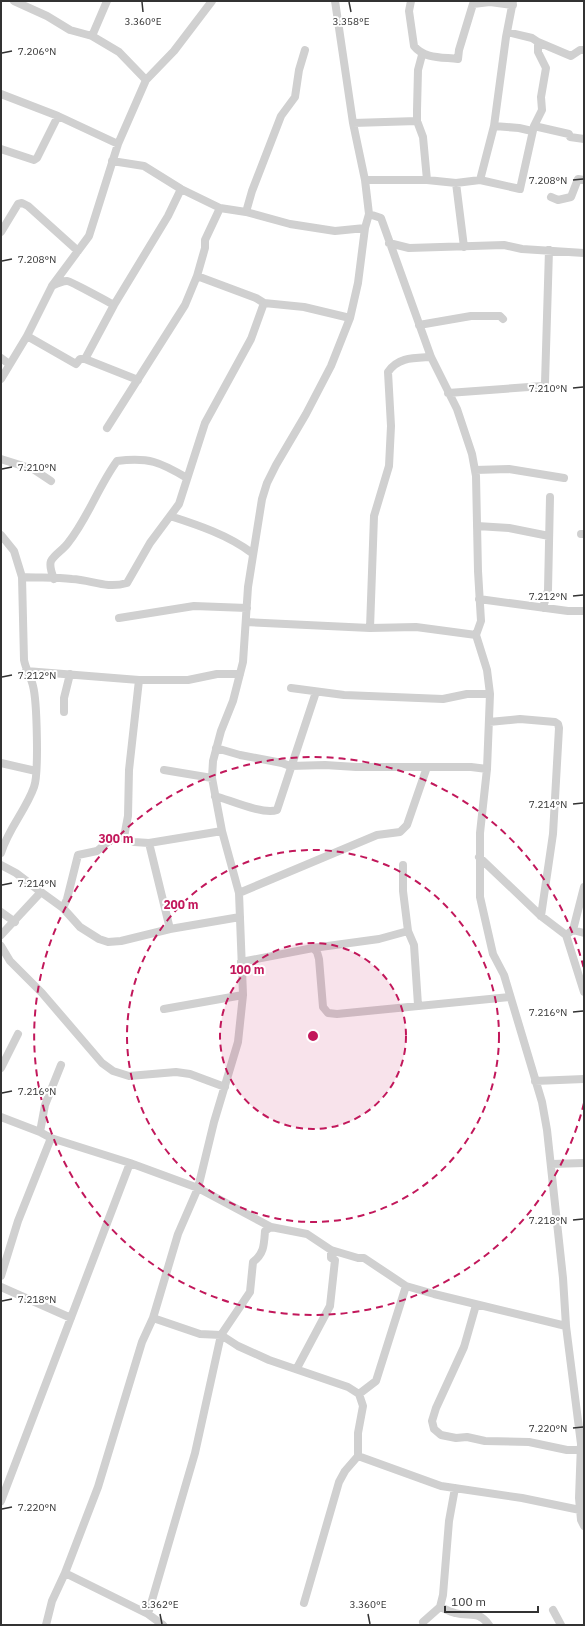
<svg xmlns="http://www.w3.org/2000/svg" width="585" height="1626" font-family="'IBM Plex Sans',sans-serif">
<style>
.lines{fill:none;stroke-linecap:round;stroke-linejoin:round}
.minor{stroke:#d0d0d0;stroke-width:8}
.ticks{fill:none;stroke:#333;stroke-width:1.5}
.ring{fill:none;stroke:#c2185b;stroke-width:2;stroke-dasharray:7 5}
.ticks-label{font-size:10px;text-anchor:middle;fill:#333;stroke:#fff;stroke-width:4;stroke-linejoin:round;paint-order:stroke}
.centre{fill:#c2185b;stroke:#fff;stroke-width:2}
.ring-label{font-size:12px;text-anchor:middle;font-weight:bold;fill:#c2185b;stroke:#fff;stroke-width:4;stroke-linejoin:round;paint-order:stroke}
</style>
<rect width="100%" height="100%" fill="#fff"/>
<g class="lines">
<path class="minor" d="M14,1l33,15 23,14 22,6 27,16 27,28
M335,1l18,122 12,57 4,34 12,4 50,139 26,52 15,45 4,22 2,95 3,50 -5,14 11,35 3,24 -3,75 -7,64v64l13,57 11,21 38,127 5,28 16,148 3,48 15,118 -2,54 2,22 3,6
M411,1l-2,10 5,35c10,13 29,11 44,13l1,-9 14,-46 17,-2 23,3
M507,32l25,6 6,4v10l8,16 -5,29 1,13 -8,16
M92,36l15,-35
M538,42l33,14 9,-6h4
M422,55l-4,15 -1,40v11l6,16 4,43
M1,94l57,22 60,28
M353,123l64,-2
M494,126l25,2 13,3
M1,149l33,11 3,-2 21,-42
M112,161l32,5 37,23 39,19 26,4 44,12 45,7 30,-3 4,-14
M365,180h62l29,3 24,-3 14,-54 12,-89 7,-36
M480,180l40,9 14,-63 35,8 1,3 14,2
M456,183l8,64
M551,197l7,3 13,-3 7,-18 6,1
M246,212l6,-21 29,-75 14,-19 4,-27 6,-20
M1,232l17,-28 4,-1 6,3 50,45
M389,243l20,5 95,-3 18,4 62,4
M197,276l59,22 8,5 40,4 46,11
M52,286c4,-2 10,-5 15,-5 4,0 39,20 47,24
M419,325l52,-9h29l3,3
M27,336l49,28 4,-5h5l53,21
M431,357c-17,1 -33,0 -43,15l3,54 -2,40 -15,50 -4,112 46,-1 60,8
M1,358l8,6
M85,359l29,-54 54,-89 13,-27
M1,379l26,-43 25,-50 37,-50 29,-92 28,-64 28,-29 38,-50
M448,393l95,-7 2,-3 4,-133
M107,428l78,-123 12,-29 8,-28v-8l15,-32
M1,459l32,10 18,12
M475,470l34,-1 55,9
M170,516c28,9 58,19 82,37
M477,526l32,2 40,8
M581,534h3
M1,535l13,16 8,26 2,83c2,10 7,17 9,26 4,15 6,88 1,101 -8,23 -26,42 -33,66
M22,577c17,1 34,0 50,2 20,1 34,10 55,4l23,-40 29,-39 26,-81 46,-84 13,-36
M54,579c-2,-5 -5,-13 -3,-18 3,-6 13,-12 17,-18 20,-25 30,-56 49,-82 32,-4 43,1 70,17
M479,599l89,12h16
M543,608l5,-18 2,-93
M119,618l75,-12 53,2
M246,622l124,6
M26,671l113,9
M291,688l53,7 99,4 24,-5h23
M64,712v-14l6,-24
M489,722l31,-3 35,3 3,2 1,4 -6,106 -12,82
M216,748l24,7 42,8 8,3 35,-1 31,2h115l16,2
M1,763l35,8
M164,770l48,8
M215,796c15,4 48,19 62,14l39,-118
M124,837l4,-21 1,-46 10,-90h49l29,-6h23
M149,843l73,-12
M479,857l62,59 25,19 18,57
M1,865l15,8 25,19 -40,43
M403,865v26l5,40 6,14 4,60
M41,892l22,16 17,19 19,12 9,3 13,-1 49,-12 70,-12
M239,893l138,-58 23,-3 7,-7 20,-58
M63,908l4,-9 11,-44 19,-4 12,-10 15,-4 10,5 15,1 21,86
M1,912l14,10
M573,930l11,3
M566,935l7,-5 11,-43
M1,946l9,15 32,32 60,70 11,8 16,5 47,-4 14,2 35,13
M313,948l66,-9 29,-8
M241,962l72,-14 4,4 2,7 4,48 5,6 9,1 173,-17
M164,1009l79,-14
M1,1068l17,-34
M535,1081l49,-2
M1,1117l39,15 11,6 79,25 68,25 73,39 36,7 24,16 27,8h6l42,28 28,8 132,32
M40,1132l5,-27 16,-40
M551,1164l33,-1
M1,1276l17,-55 33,-83
M1,1287l70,31
M476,1305l-12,42 -28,61 -4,13 2,8 7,6 15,3 11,-1 18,4 44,1 38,8h14
M153,1318l47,16 21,1 17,11 31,14 79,27 11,7 4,12 -5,27v23l-13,15 -6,11 -35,121
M297,1368l33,-62 5,-46 -4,-2v-8
M359,1394l17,-13 30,-95
M358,1456l83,30 81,12 58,12
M1,1501l129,-338
M65,1573l83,41 15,11
M440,1607l3,-12 6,-74 6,-33
M553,1610l8,15
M148,1614l47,-161 26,-118 29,-43 3,-30c11,-8 11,-17 12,-31l6,-4
M423,1622l17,-15c5,2 10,5 15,6 15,4 23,-3 34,12
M46,1625l6,-24 13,-28 33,-86 44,-145 11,-24 25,-84 20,-46 16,-66 24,-80 5,-47 -4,-102 -17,-62 -10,-53 1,-17 8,-30 12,-30 10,-39 5,-75 14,-88 5,-16 9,-18 30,-51 25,-48 19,-48 8,-35 7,-55"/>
</g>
<path class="ticks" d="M142,2l1,10M349,2l2,10M2,53l10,-2M573,180l10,-1M2,261l10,-2M573,388l10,-1M2,469l10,-2M573,596l10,-1M2,677l10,-2M573,804l10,-1M2,885l10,-2M573,1012l10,-1M2,1093l10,-2M573,1220l10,-1M2,1301l10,-2M573,1428l10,-1M2,1509l10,-2M160,1614l2,10M368,1614l2,10"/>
<circle cx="313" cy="1036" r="93" fill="#c2185b" fill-opacity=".12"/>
<g class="ring">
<circle cx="313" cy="1036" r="93"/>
<circle cx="313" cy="1036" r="186"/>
<path d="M584 1103A279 279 0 1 1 584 969"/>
</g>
<g class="ticks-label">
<text x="143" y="25">3.360°E</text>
<text x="351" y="25">3.358°E</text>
<text x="37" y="55">7.206°N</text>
<text x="548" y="184">7.208°N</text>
<text x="37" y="263">7.208°N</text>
<text x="548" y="392">7.210°N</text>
<text x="37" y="471">7.210°N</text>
<text x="548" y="600">7.212°N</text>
<text x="37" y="679">7.212°N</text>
<text x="548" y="808">7.214°N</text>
<text x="37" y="887">7.214°N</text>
<text x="548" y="1016">7.216°N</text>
<text x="37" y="1095">7.216°N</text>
<text x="548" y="1224">7.218°N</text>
<text x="37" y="1303">7.218°N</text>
<text x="548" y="1432">7.220°N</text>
<text x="37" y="1511">7.220°N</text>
<text x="160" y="1608">3.362°E</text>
<text x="368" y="1608">3.360°E</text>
</g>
<circle cx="313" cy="1036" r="6" class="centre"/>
<g class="ring-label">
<text x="116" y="843">300 m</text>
<text x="181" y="909">200 m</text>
<text x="247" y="974">100 m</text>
</g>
<rect width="585" height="1626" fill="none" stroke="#333333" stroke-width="4"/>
<path d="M445 1606v6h93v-6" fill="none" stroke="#333333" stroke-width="2"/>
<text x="451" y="1606" font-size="12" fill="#333333" stroke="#ffffff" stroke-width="3" paint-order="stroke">100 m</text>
</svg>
